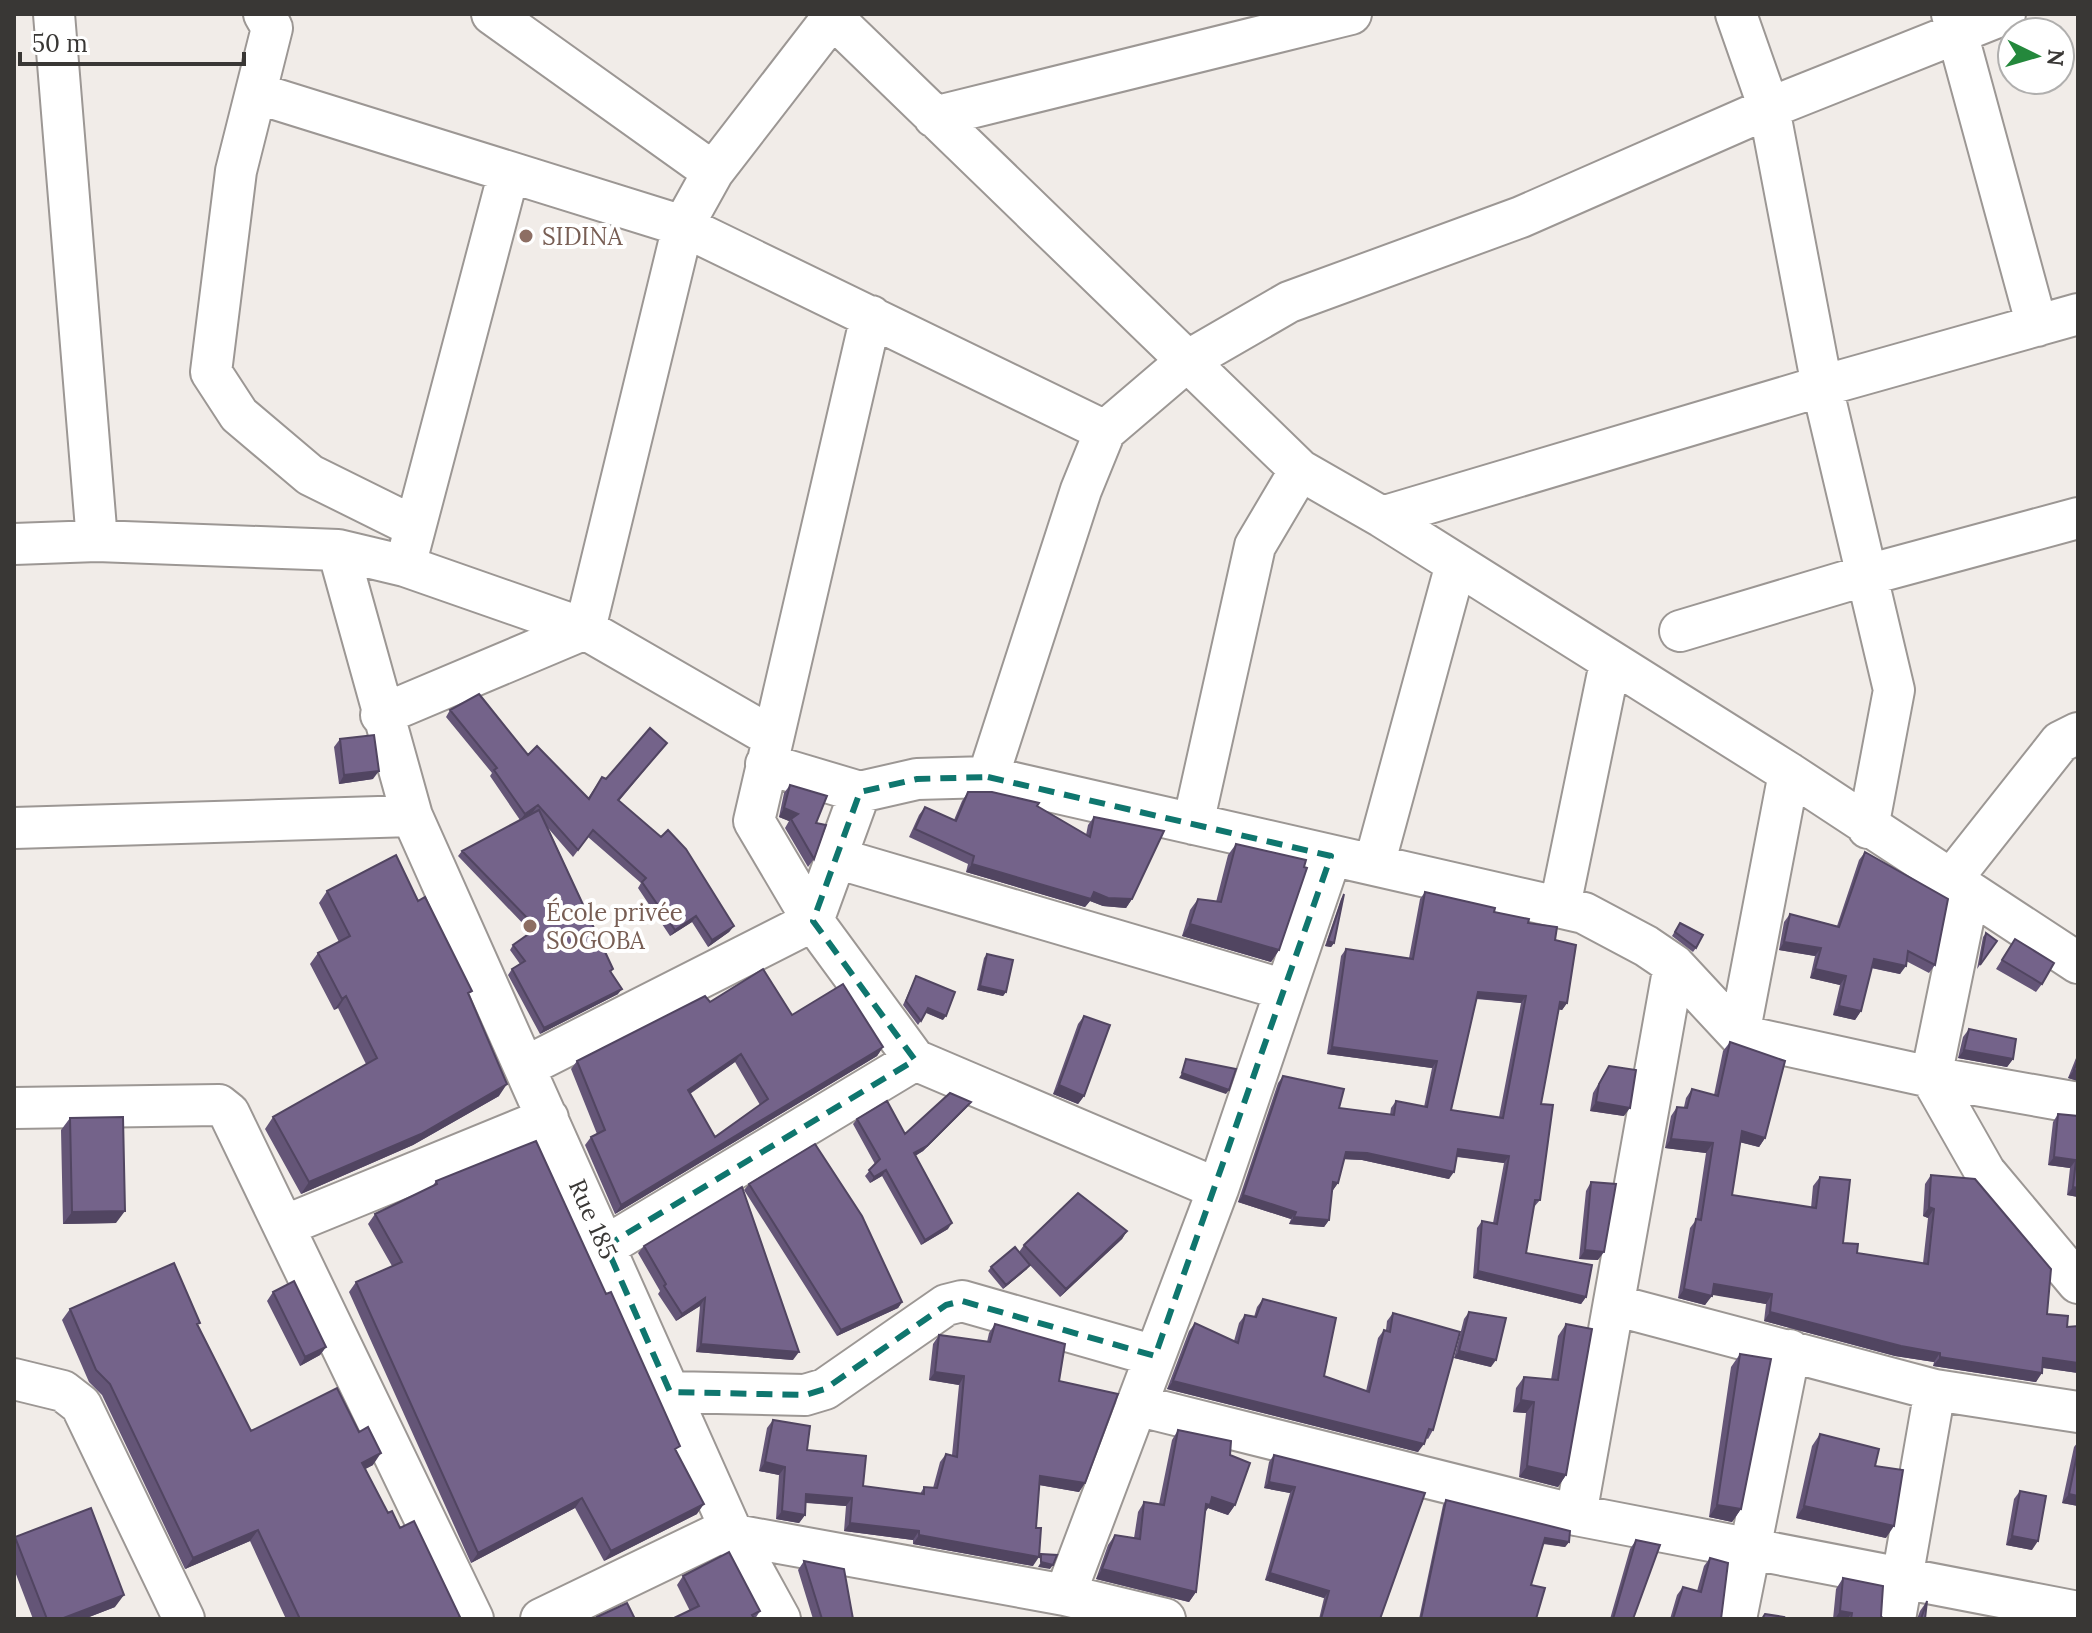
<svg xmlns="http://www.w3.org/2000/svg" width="2092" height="1633" font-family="Lora,serif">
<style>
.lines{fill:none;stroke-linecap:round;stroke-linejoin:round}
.minor-casing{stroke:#9c9794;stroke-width:44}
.minor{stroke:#fff;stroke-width:40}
.wall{fill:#645577;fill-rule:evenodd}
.shaded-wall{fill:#514561}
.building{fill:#74638a;stroke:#514561;stroke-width:2;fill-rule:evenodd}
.marked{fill:none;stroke:#0f766e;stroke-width:6;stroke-dasharray:16 10;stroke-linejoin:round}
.education-dot{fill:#8d6e63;stroke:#fff;stroke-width:3}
.labels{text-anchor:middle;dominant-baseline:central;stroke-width:8;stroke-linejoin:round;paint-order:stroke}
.education-label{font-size:24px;fill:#785e54;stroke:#fff;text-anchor:start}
.street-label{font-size:24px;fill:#393735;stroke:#fff}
</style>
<rect width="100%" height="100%" fill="#f1ece8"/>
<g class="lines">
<defs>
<path id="minor" d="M54,14l43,527
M264,14l8,14 -36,143 -25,201 28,43 71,60 105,52
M492,14l221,158
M829,14l471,456 82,47 407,256 289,190
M1736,14l33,94 53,278 72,304 -26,138
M1952,14l85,312
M256,93l427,133 422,205
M934,117l417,-103
M871,316l-117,505 59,100 102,139 303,129
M1382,517l440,-131 256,-72
M14,544l83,-3 241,9 67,16 180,63 187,108
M338,550l74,266 318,712 50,91
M409,551l100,-379
M585,629l98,-403 30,-54 119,-154
M1680,631l187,-56 211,-57
M381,715l204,-86
M766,764l94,28 57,-13 71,-2 596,136 62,33 28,19 65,70 192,42 54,95 93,111
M988,777l93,-287 24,-59 82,-70 102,-59 232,-85 248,-109 236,-94
M1193,824l62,-278 45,-76
M14,828l398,-12
M836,858l449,132
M1374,865l82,-301
M1950,881l110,-139 18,-9
M1969,892l-38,185 147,26
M1560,906l50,-243
M1739,1035l50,-262
M525,1067l288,-146 47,-129
M14,1108l205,-3 10,8 244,506
M284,1226l264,-108
M606,1246l309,-186
M1614,1305l321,85 143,22
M14,1379l49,12 18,14 103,214
M670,1392l135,3 20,-6 121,-84 16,-4 193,55
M1136,1405l440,110 502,97
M1576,1515l98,-550
M735,1535l330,60 100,24
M1065,1595l153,-406 113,-333
M541,1619l189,-91
M1736,1619l54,-269
M1895,1619l40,-229"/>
</defs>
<use href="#minor" class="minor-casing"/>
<use href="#minor" class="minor"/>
</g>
<path class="wall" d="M450,710l78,45 60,43 14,-21 4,2 61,-36 -48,58 115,125 -5,6 -21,15 -16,-25 -22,14 -32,-48 3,-5 -53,-46 -15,20 -25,-29 65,141 -2,3 7,22 -78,40 -32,-59 4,-6 8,-5 -10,-14 3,-5 18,-13 -73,-76 4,-5 58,-31 -30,-44 2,-3 -46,-56z
M340,739l33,40 -34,5 -5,-37z
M790,785l26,38 -2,36 -6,8 -23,-39 4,-7 -10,-4 5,-24z
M968,792l69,14 49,29 2,-10 6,-8 38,82 -6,9 -23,-2 -13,-5 -5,6 -119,-35 2,-8 -59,-27 10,-22 6,-8 29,13 8,-19z
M1236,844l43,106 -8,12 -89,-26 8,-26 8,-11 18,3 12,-47z
M1865,852l70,113 -6,8 -23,-12 -6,13 -29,-6 -10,43 -6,9 -22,-5 7,-30 -30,-7 5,-22 -36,-6 5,-28 6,-8 47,12 22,-66z
M327,891l91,10 51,94 30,101 -86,49 -112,49 -36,-65 8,-12 93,-53 -28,-56 -4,2 -24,-46 8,-11 21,-11 -20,-39z
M1425,892l69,20 34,11 27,17 12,63 -5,7 -3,-1 -18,95 -1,96 -6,7 -8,46 60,44 -5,7 -108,-26 4,-50 5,-7 11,2 11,-60 -47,-6 -8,22 -87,-19 -18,-1 -6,24 -5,7h-1l-3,30 -5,7 -35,-3 2,-5 -53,-17 40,-119 5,-7 56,32 51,7 1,-7 5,-7 28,6 8,-39 -105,-14 14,-98 5,-7 63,9 11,-59zM1476,999l45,4 -22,114 -48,-7z
M1344,894l-10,49 -3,4 -6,-1 16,-47z
M1680,923l16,25 -3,4 -21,-16z
M1986,933l11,8 -20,28 6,-32z
M2015,939l27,45 -6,8 -40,-23z
M987,954l19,38 -3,4 -26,-6 7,-32z
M916,976l27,44 -17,-7 -8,12 -15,-20z
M710,1002l82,13 91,32 -6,9 -262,158 -30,-69 6,-8 6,-3 -26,-65 6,-8zM735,1062l25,43 -45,32 -25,-43z
M1084,1016v80l-6,8 -25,-10 25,-70z
M1969,1029l44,30 -6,8 -49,-9 5,-21z
M1730,1042l35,96 -6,9 -19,-5 -8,53 79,13 2,-22 7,-9 23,66 14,10 66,10 5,-45 -5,-2 2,-32 6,-9 116,139 20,13 11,-1v47l-35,-5 -7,14 -96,-15 -7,-1 1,-4 -39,-6 -131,-35 2,-17 -54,-10 -7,11 -27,-7 12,-70 6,-8 10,-67 -41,-5 6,-32 6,-9h7l2,-9 6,-9 22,6 9,-44z
M2078,1053v28l-10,-3z
M1609,1066l15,50 -34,-5 3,-18z
M967,1107l-44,44 -8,5 33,73 -27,16 -39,-69 -12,7 -5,-7 10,-12 -22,-40 4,-5 48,15z
M2058,1114l20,2v81l-11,-2 3,-27 -22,-3 5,-43z
M70,1118l46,105 -53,1 -2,-94z
M436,1181l240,270 21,63 -93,47 -29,-53 -104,55 -122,-271 7,-10 36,-16 -24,-42 7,-10 57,-27z
M1591,1182l7,78 -19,-1 7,-68z
M749,1184l153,118 -4,6 -61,28 -93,-146z
M1127,1231l-5,8 -62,58 -33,-35v7l-24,20 -15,-18 3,-4 28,-15 5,-7z
M644,1246l149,114 -97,-8 4,-46 -24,15 -18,-27 2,-3 -22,-38z
M273,1292l53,55 -6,8 -20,11 -33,-65z
M1263,1299l61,77 42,15 12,-53 6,-8h2l1,-9 6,-8 40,117 -5,9 -2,-1 -8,14 -251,-63 22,-58 6,-8 39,18 5,-18 6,-8 9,2 3,-10z
M70,1309l128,17 53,105 122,34 -8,4 23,44 12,15 60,89 -2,2h-172l-36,-78 -65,28 -83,-174 -13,-13 -27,-62z
M1469,1312l22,55 -37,-9 10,-39z
M995,1324l64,57 26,102 -6,9 -40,-7 -6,81 -120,-22v-4l-69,-9 2,-25 -40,-3 -1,12 -6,8 -23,-4 3,-44 -20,-4 8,-43 6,-8 34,30 56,36 57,8 4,-7 9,1 7,-26 6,-8 6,1 7,-70 -30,-5 4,-36 6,-9 48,7 2,-9z
M1566,1324v151l-8,12 -39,-10 7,-64 -13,-1 3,-24 8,-11 27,3 7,-44z
M1740,1354l1,155 -9,13 -23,-5 22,-150z
M1178,1430l52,25 5,50 -7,10 -20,-7 -3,4 -9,80 -7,10 -93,-23 12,-34 7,-10 19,3 4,-26 6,-10 15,2 13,-64z
M1820,1434l55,32 11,72 -90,-20 16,-72z
M2078,1442v64l-16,-3 12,-56z
M1274,1455l106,164h-61l5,-21 -59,-18 25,-87 -26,-5 5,-26z
M2020,1491l12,59 -26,-5 8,-46z
M1446,1500l123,42 -4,5 -22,-3 -12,41 5,34h-117l24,-114z
M15,1537l100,70 -31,12h-51l-19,-50v-30z
M1636,1540l-3,79h-23l20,-70z
M1710,1558l11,61h-51l7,-24 6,-8 14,4 7,-25z
M804,1561l49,58h-40l-15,-49z
M683,1576l77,35 -5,8 -65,-8 -13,-26z
M1843,1578l38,38 2,3h-50l3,-30z
M1927,1601l-2,18h-8l3,-8z"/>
<path class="shaded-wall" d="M379,771l-6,8 -34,5 5,-9z
M538,805l-5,7 -13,8 5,-6z
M784,808l14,6 -9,7 -10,-4z
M972,864l122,28 38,7 -6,9 -23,-2 -13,-5 -5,6 -119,-35z
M696,916l-4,6 -22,14 5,-6z
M1190,924l89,26 -8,12 -89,-26z
M734,926l-5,6 -21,15 4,-7z
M1328,941l6,2 -3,4 -6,-1z
M1784,942l37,6 -6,8 -36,-6z
M1874,959l32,7 -6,8 -32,-7z
M1815,969l31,7 -6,9 -30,-7z
M980,986l26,6 -3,4 -26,-6z
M622,989l-4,5 -78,40 4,-6z
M1478,992l48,4 -5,7 -48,-5z
M346,996l-8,12 -4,2 8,-11z
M1560,1002l7,1 -5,7 -7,-1z
M1839,1006l22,5 -6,9 -22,-5z
M928,1008l18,8 -3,4 -18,-8z
M883,1047l-6,9 -262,158 6,-9z
M1332,1047l105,14 -5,7 -105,-14z
M1964,1050l49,9 -6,8 -49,-9z
M741,1054l-6,8 -53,37 6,-9z
M2074,1070l4,1v10l-10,-3z
M1182,1073l47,17 -3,4 -47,-16z
M507,1084l-8,12 -86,49 -112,49 8,-12z
M1059,1085l25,11 -6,8 -25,-10z
M971,1102l-4,5 -44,44 -13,8 4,-6z
M1596,1102l34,6 -6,8 -34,-5z
M1742,1131l23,7 -6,9 -24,-6z
M1671,1139l42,4 -7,10 -41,-5z
M1458,1149l51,7 -5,7 -51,-7z
M1346,1152l21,1 87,19 -5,7 -87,-19 -21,-1z
M2054,1157l22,3 -6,8 -22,-3z
M886,1170l-4,6 -12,7 4,-6z
M1333,1182l5,1 -5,7 -5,-1z
M2073,1187l5,1v9l-11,-2z
M1243,1195l53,17 -5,7 -53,-17z
M1929,1207l5,2 -6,9 -5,-2z
M125,1211l-9,12 -53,1 9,-12z
M1294,1217l35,3 -5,7 -35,-3z
M952,1223l-4,6 -27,16 4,-5z
M1127,1231l-5,8 -62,58 6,-8z
M1585,1250l19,2 -6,8 -19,-1z
M1030,1265l-3,4 -24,20 3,-4z
M1478,1271l108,26 -5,7 -108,-26z
M1714,1284l58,10 -6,10 -59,-10z
M1684,1289l28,7 -7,9 -27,-7z
M705,1298l-5,8 -24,15 6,-7z
M902,1302l-4,6 -61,28 4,-6z
M1770,1312l170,41 -6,9 -39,-6 -131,-35z
M701,1344l98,8 -6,8 -97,-8z
M326,1347l-6,8 -20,11 5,-9z
M1459,1351l37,9 -5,7 -37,-9z
M1940,1357l102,16 -6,9 -103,-16z
M2043,1358l35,5v10l-41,-6z
M935,1372l29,4 -5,9 -30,-5z
M1173,1381l251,63 -6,8 -251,-63z
M1521,1400l13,2 -8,11 -13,-1z
M381,1453l-8,12 -19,10 8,-12z
M765,1462l20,5 -6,8 -20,-4z
M1527,1466l39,9 -8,12 -39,-10z
M1040,1476l45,7 -6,9 -45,-8z
M1269,1482l26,5 -5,6 -26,-5z
M806,1494l46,4 -6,8 -46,-4z
M2069,1494l9,2v10l-16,-3z
M1212,1497l23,8 -7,10 -20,-7 -4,6 -5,-1z
M582,1498l-7,10 -104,55 7,-10z
M704,1504l-7,10 -93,47 7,-10z
M1717,1505l24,4 -9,13 -23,-5z
M1804,1506l90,20 -8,12 -90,-20z
M782,1511l23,4 -6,8 -23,-4z
M850,1523l69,8 -6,9 -69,-9z
M258,1530l-8,11 -65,28 8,-11z
M919,1535l120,22 -6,9 -120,-22z
M2012,1536l26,5 -6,9 -26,-5z
M1545,1538l24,4 -4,5 -24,-4z
M1041,1562l12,3 -3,4 -12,-2z
M1102,1569l94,23 -7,10 -93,-23z
M1270,1573l59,18 -5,7 -59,-18z
M124,1595l-9,12 -31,12h-23z
M1840,1611l12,2 -5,6h-12z"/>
<path class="building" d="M479,694l49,61 9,-9 52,53 13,-22 4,2 44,-51 17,15 -49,57 43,37 7,-7 18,19 48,77 -22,14 -16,-24 -21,14 -33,-48 4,-4 -53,-48 -15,20 -40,-45 -13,9 -31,-44 3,-2 -47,-58z
M374,735l5,36 -35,4 -4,-36z
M790,785l37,11 -11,27 10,2 -12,34 -23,-40 7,-5 -14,-6z
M968,792h24l47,11 -2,3 53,31 4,-20 70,14 -32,68 -24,-1 -14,-6 -3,7 -119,-35 2,-8 -59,-27 10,-22 31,14z
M539,810l74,159 -3,2 12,18 -78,39 -32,-59 13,-8 -12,-16 24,-17 -75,-77z
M1236,844l70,16 -2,7 3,1 -28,82 -89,-26 8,-25 23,3z
M1865,852l83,47 -13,66 -27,-14 -2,15 -32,-7 -13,52 -22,-5 7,-30 -31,-7 6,-21 -37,-6 6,-28 49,13z
M396,855l22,46 7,-4 47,94 -4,2 39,91 -86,50 -112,48 -36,-65 104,-59 -31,-62 -4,3 -24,-46 32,-17 -23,-45z
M1425,892l70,16 -1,4 35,7 -1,4 29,4 -2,13 21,5 -9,58 -7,-1 -19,102 12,1 -13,95h-5l-9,53 66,12 -6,32 -108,-26 4,-50 15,3 12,-68 -51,-7 -4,23 -87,-19 -21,-1 -8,31 -5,-1 -4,38 -35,-3 2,-5 -53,-17 40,-119 61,13 -5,19 55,7 2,-14 31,6 10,-46 -105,-14 14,-98 67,10zM1478,992l48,4 -23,122 -52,-8z
M1344,894l-10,49 -6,-2z
M1680,923l23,12 -7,13 -21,-16z
M1986,933l11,8 -17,24z
M2015,939l39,24 -12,21 -40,-24z
M987,954l26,6 -7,32 -26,-6z
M763,969l29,46 51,-31 40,63 -262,158 -30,-68 14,-7 -28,-69 128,-65 5,6zM741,1054l27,45 -53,38 -27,-47z
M916,976l39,16 -9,24 -18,-8 -7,13 -15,-20z
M1084,1016l26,9 -26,71 -25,-11z
M1969,1029l47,10 -3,20 -49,-9z
M1730,1042l55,19 -20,77 -23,-7 -10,64 84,13 4,-31 30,3 -7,63 15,1 -1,9 71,11 6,-55 -5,-2 2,-32 44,4 76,90 -4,45 21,2 -1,11 11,-1v37l-35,-5 -1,15 -96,-15 -6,-1v-4l-39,-7 -131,-34 2,-18 -58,-10 -2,12 -28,-7 12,-70 5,1 12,-77 -42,-4 6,-32 10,1 5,-19 26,7z
M1186,1059l50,10 -7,21 -47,-17z
M2078,1060v11l-4,-1z
M1609,1066l27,4 -6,38 -34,-6 3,-18z
M950,1093l21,9 -44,44 -13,7 38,70 -27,17 -39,-70 -12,7 -5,-7 11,-11 -23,-40 30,-18 18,33z
M2058,1114l20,2v72l-5,-1 3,-27 -22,-3z
M123,1117l2,94 -53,1 -2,-94z
M536,1141l70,153 5,-2 69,154 -5,3 29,55 -93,47 -29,-53 -104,55 -122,-271 46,-20 -27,-48 62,-30 -1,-3z
M815,1144l47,72 40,86 -61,28 -92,-146z
M1591,1182l25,2 -12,68 -19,-2z
M742,1187l57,165 -98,-8 4,-46 -23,16 -18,-28 2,-2 -22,-38z
M1078,1193l49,38 -61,58 -42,-44z
M1015,1247l15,18 -24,20 -15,-18z
M174,1263l26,60 -3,1 54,107 86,-43 22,44 9,-5 13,26 -19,10 26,50 4,-2 8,17 14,-7 46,96 -4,2h-156l-42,-89 -65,28 -83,-174 -14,-14 -26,-61z
M294,1281l32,66 -21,10 -32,-65z
M1263,1299l73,19 -12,58 45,16 15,-62 6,2 3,-19 67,19 -27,98 -4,-1 -5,15 -251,-63 22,-58 43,20 7,-28 11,2z
M1469,1312l37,6 -10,42 -37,-9z
M995,1324l70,20 -6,37 59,13 -33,89 -45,-7 -4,52h5l-2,29 -120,-22v-4l-69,-8 2,-25 -46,-4 -1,21 -23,-4 3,-44 -20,-5 8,-42 37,6 -3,24 59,6 -3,30 61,8v-7l13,1 9,-34 11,3 7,-81 -29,-4 4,-37 51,7z
M1566,1324l26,5 -26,146 -39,-9 7,-64 -13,-2 3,-23 34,3z
M1740,1354l31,5 -30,150 -24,-4z
M1178,1430l53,11 -1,14 20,8 -15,42 -23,-8 -2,8 -4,-1 -10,88 -94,-23 13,-34 25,4 4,-37 20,3z
M1820,1434l59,15 -4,17 28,4 -9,56 -90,-20z
M2078,1450v46l-9,-2z
M1274,1455l151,38 -45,126h-59l8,-28 -59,-18 25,-86 -26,-5z
M2020,1491l26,5 -8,45 -26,-5z
M1446,1500l124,31 -1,11 -24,-4 -14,47 14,3 -9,31h-115z
M91,1508l33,87 -63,24h-14l-32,-82z
M1636,1540l24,5 -27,74h-20z
M729,1552l31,59 -8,4 3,4h-83l27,-13 -16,-30z
M1041,1554l16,1 -4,10 -12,-3z
M1710,1558l18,5 -7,56h-48l10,-32 18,5z
M804,1561l40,8 9,50h-31z
M1843,1578l40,8 -2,30 2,3h-32l1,-6 -12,-2z
M1927,1601l-2,18h-4z
M627,1603l8,16h-38v-2z
M1765,1614l19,3 -1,2h-21z"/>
<path class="marked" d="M988,777l343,79 -176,500 -193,-55 -16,4 -121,84 -20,6 -135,-3 -64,-146 309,-186 -102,-139 47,-129 57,-13z"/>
<g class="education-dot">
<circle cx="526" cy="236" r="8"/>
<circle cx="530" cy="926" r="8"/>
</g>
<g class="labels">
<g class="education-label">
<text x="542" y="236">SIDINA</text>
<text x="546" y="912">École privée<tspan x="546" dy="28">SOGOBA</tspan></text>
</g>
<g class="street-label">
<text transform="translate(593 1219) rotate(66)">Rue 185</text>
</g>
</g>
<rect width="2092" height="1633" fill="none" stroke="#393735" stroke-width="32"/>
<g transform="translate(2036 56) rotate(95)"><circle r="38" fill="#ffffff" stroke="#b0afae" stroke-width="2"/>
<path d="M0-6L14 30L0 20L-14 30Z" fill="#24883c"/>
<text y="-12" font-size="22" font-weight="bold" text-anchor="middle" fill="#393735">N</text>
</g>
<path d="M20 52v12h224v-12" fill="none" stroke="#393735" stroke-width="4"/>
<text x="32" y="52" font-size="24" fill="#393735" stroke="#ffffff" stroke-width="6" paint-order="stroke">50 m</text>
</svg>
